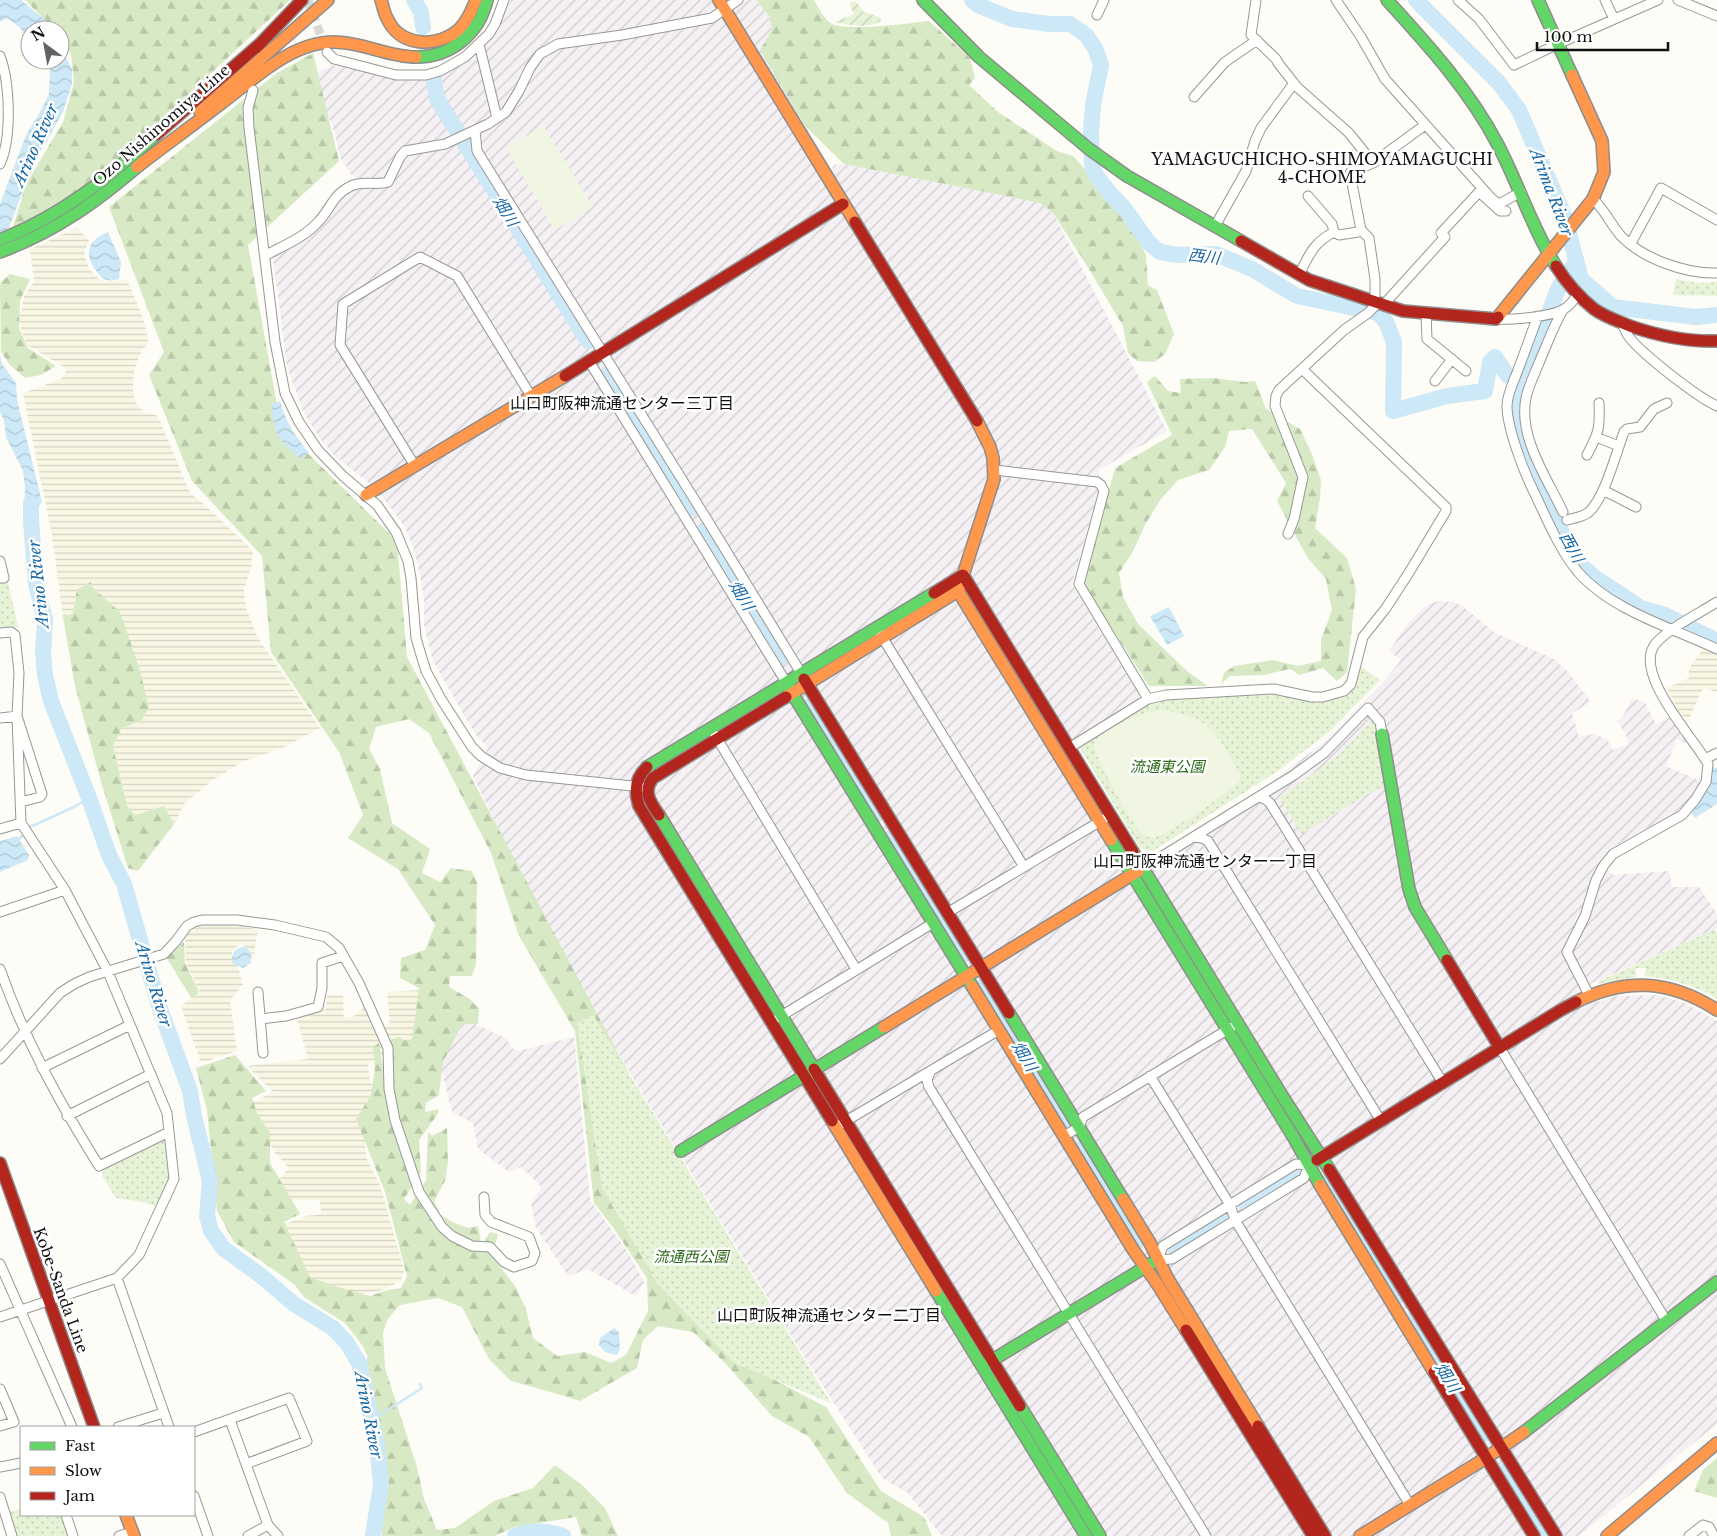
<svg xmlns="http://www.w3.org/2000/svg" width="1717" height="1536" font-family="'Libre Baskerville','Noto Sans JP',serif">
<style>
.industrial{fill:url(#industrial-furrows)}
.farmland{fill:url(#farmland-rules)}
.forest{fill:url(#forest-firs);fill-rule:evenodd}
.park{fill:url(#park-dots)}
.garden{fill:url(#garden-furrows)}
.pitch{fill:#f0f6e1}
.water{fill:url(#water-waves)}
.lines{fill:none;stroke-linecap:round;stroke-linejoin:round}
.stream{stroke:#cde8f7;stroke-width:2.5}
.river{stroke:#cde8f7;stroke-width:16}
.street-tunnel{stroke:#dad9d4;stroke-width:9;stroke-dasharray:9 4.5;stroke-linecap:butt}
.street-casing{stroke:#979795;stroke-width:11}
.fast-casing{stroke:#8e8d8b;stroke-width:14}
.slow-casing{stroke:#8e8d8b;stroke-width:14}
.jam-casing{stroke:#8e8d8b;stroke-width:14}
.street{stroke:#fffffe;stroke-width:9}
.fast{stroke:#63d668;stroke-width:11}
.slow{stroke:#ff974d;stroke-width:11}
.jam{stroke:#b3261e;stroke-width:11}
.labels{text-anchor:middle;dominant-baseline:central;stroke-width:5;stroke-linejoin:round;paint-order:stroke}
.street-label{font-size:15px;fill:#111;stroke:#fff}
.park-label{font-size:15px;font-style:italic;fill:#2f6b1f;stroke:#fff}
.water-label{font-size:16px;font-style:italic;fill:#1768a6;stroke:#fff}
.neighbourhood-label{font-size:16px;fill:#111;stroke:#fff}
</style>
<defs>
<pattern id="industrial-furrows" width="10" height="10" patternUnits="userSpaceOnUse" patternTransform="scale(1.25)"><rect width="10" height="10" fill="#f5f0f3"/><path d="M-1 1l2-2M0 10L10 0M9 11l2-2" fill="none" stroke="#d1cdcf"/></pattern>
<pattern id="farmland-rules" width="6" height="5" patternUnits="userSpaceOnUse" patternTransform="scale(1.25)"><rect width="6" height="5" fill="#f9f7e4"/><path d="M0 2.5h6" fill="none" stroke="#d4d3c3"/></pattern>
<pattern id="forest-firs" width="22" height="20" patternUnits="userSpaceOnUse" patternTransform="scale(1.25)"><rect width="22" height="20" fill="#d8eac5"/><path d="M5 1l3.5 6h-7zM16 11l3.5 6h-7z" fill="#b8c8a8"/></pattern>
<pattern id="park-dots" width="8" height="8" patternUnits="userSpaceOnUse" patternTransform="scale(1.25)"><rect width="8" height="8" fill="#e7f3d7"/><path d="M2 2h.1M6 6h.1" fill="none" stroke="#c5cfb8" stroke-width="1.8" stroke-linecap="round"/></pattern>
<pattern id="garden-furrows" width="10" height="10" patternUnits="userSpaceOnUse" patternTransform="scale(1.25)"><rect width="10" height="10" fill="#e7f3d7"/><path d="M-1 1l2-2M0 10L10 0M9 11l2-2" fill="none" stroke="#c5cfb8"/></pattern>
<pattern id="water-waves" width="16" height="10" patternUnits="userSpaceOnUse" patternTransform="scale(1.25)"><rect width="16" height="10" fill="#cde8f7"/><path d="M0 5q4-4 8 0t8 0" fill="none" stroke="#afc6d3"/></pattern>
</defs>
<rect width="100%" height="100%" fill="#fdfcf7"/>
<path class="industrial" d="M511,0h245l13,16 3,14 -12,20 72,121 1,-5 4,-2h7l196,39 13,10 114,218 -68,39v19l-27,95 67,111 -2,8 -66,38 71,116 10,-1 111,-68 60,-45 62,-63 16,-20 -12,-9 20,-29 15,-15 13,-6 15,1 9,3 34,28 59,26 15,14 22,29 -19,11 7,24 14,-3 14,5 6,11 15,-6 -2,-9 -9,-14 5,-3 10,-19 12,2 12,23 14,-7 18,28 -11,-6 -11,27 35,15 -8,15 -17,16 -67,37 -11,13 15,13 56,-4 3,16h27l18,27v14l-127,56 7,18 16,-6 44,-1 28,8 32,18v403l-138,112h-637l-34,-43 -26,-15 -80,-125 -160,-260 -86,-146 -83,-171 15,-28 -11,-12 -12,-19 -32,-56 -9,-36v-25l-4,-26 -7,-27 -9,-21 -15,-21 -20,-22 -34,-27 -17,-20 -14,-23 -17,-46 -14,-110 37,-21 16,-16 12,-18 20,-23 -6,-4 -11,-16 -9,-35 -5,-11 -13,-20 5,-22 13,-6 73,15 35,-4 27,-16 26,-23z
M460,1017l47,22 5,9 6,3 56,-14 16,163 37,51 17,31 -8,14 -48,-27 -20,7 -32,-48 -5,-25 11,-16 -21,-20 -12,5 -31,-23 -5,-26 -21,-11 -13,-52z"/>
<path class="farmland" d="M77,228l12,12 -5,14 5,15 11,11 7,2 20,-2 16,38 6,25 -7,7 -8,20 -1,19 2,13 9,10 14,4 32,77 15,12 48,46 -2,17 -7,21 2,19 12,30 62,90 -38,20 -40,14 -29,18 -28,23 -11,21 -10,-18 -30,9 -7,-10 -14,-59 9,-18 20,-8 -22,-108 -28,-25 -1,-5 -14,7 -4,24 -10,4 -11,-82 -29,-142 38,-14 6,-10 -40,-24 -8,-22 5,-27 10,-15 -4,-32z
M1705,647l12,6v39l-14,-4 -14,31 -9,-5 -13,-26 22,-10v-10z
M213,923l45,6 -5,31 -11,-17 -10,7v9l6,8 5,18 -13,15 7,51 -36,12 -20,-57 19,-14 -14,-29 -1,-29 13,-8z
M421,990l-4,52 -47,20 -2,4 2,14 6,17 -12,29 2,31 14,28 24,85 -3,11 -18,9 -29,6 -46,-14 -25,-57 22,-9 13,-1 3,-2 -1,-13h-30l-13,-17 12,-15 -14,-15 -28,-47 26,-14 -26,-26 61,-7 -11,-40 29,-10 1,-15 16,1 1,23 9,-1 18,-15 12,24 7,1 -3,-35z"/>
<path class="forest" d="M25,0h265l-154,143 -61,49 -28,18 -34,17 13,-43 37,-62 11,-40 -3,-28 -11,-16v-8h-5z
M756,0h58c4,7 9,17 15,22 12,11 82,1 100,-1l41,37 5,20 -6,7 29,27 59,39 16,5 19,21 10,16 33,39 11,23 2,30 9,5 17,44 -9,20 -11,8 -17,-1 -9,-8 -5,-27 -34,-57 -36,-56 -13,-10 -196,-39 -39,-38 -45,-76 12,-20 -3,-14z
M313,53l26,108 -91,84 33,182 116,114 10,116 261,490 82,220 76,40 55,84 43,26 8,19h-41l-3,-13 -41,-30 -38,-56 -37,-21 -46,-52 -33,-32 -35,-6 -15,14 -6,28 -57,33 -29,-9 -40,-11 -22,-22 -27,-52 -24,-9 -38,7 -13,15 -4,13 2,35 32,99 7,32 13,31 18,-2 39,-27 39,-13 22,-23 27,20 23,23 13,28h-36l-6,-19 -61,10 -21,9h-112l1,-95 -19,-77 4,-7 -6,-12 -17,-22 -40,-25 -11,-14 -60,-42 -17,-31 -10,-101 -11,-42 39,-13 31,36 -14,7 5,15 13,20v30l30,51 -16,8 26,55 28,10 32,9 18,-6 13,-2 6,-12 -22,-84 -29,-73 15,-24 4,-27 -2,-21 6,-4 6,38 3,-40 11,-4 6,4 7,-2 7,-51 -19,-10 1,-20 24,-8 10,-25 -37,-56 -50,-31 15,-23 -24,-63 -68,-100 -9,-96 -70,-75 -43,-106 15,-23 -55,-145 168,-134zM409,719l20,14 62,120 28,83 56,95 19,172 18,23 35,52 1,33 -22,44 -15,8 -26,-11 -28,4 -24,-18 -7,-29 -11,-23 -23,-30 6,-22 -8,-2 -6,9h-3l-3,-15 -10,2 -16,-6 -12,-8 -6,-13 11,-20 3,-18 -1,-35 -15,8 -4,-4 -2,48 -16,25 -6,-6 17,-27 -2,-32 18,-25 2,-6 -14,3 1,-9 13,-8 4,-33 19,-38h16l1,-15 -9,-10 -21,-12 1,-11h22l4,-12 1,-81 -5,-12 -21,-3 -11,14 -18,-9 8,-24 -38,-26 -12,-54 -11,-20 7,-22z
M10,274l20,5 -10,22 -1,27 9,20 28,18 -15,9 -16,3 -15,-13 -9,-13 -1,-67 1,-3z
M1155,376l13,15 13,2 -1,-14 33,-1 32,4 10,-1 11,28 34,20 11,23 10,28 -1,18 -5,30 32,30 9,31 -9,83 -10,9 -14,-13 -24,7 -5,-4 -5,-2 -25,6 -34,1 -9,8 3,-11 10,-7 39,-6 25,6 23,-5v-21l11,-30 -6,-31 -19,-22 -30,-56 9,-18 -34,-54 -23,2 -4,16 -16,23 -31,10 -17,19 -15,24 -14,30 -13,20 4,24 15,27 50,48 20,14h-59l-65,-101 31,-117 57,-33 -25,-53z
M91,582l1,5 28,25 19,55 10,40 -7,13 -20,8 -9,18 14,59 8,10 29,-9 10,18 -36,47 -10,-3 -27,-86 -26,-96 -12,-69 10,-4 4,-24z
M184,942l1,21 14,29 -7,7 -26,-42z
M1717,1458v40l-23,-7 9,-21z"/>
<path class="park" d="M1676,279l22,4 19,-1v14l-44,-1z
M8,582l10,45 -18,3v-47z
M1360,666l20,14 -50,51 -52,40 -125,80 -13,-3 -62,-103 74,-44 17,-3 108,-7 67,4 13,-12z
M1372,721l4,6 10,61 -13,3 -71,43 -23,-36 56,-40z
M1715,929l2,3v67c-22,-14 -46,-20 -72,-23l1,-8h-10v9l-38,7 -1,-2z
M593,1015l238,388 -97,-40 -77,-80 -55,-95 -25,-165z
M160,1140l6,3 4,35 -12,29 -15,-5 -27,-4 -14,-22 2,-8z
M21,1509v6h40l8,21h-53l-8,-24z"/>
<path class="garden" d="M854,1l2,1 8,10 16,5 1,4c-14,8 -31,4 -47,1l20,-8 -5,-11z"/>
<path class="pitch" d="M543,126l50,81 -38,23 -49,-82z
M1158,710c51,5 58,21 82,64v5l-3,5 -36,27 -39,24 -11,3c-4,-1 -7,-2 -10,-5 -11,-13 -46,-75 -47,-89 6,-15 48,-31 64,-34z"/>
<path class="water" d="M0,0h21l23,19 6,11h-20v10l-11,-13 -12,-9 -7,4z
M60,47l12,22v15l-9,28 -30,53 -33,86v-47l26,-69 13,-21 10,-20 1,-29 -4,-5h14z
M108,232l13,30 -2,17c-4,1 -8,2 -12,1 -4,-1 -7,-4 -9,-7 -15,-18 -11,-33 10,-41z
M0,355l2,9 14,19 1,17 25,102 -3,4 -1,18 -12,1 -2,-11 1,-26 -2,-17 -17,-34 -2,-17 -4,-8z
M280,401c8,25 13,31 29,52l-10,5c-24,-22 -23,-21 -28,-54z
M1169,607l15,29 -17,9 -17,-29z
M1712,767l5,1v36l-22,14 -5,-7 17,-22z
M17,836l12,19 -1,5 -28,12v-31z
M246,946l5,9v8l-8,5 -8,-3 -3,-3c-1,-11 5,-14 14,-16z
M614,1328l5,4 1,17 -3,6 -12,-3 -6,-7 1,-7z"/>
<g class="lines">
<path class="stream" d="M30,827l44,-20 15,-9
M19,839l3,-3
M372,1420l50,-32 -2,-4"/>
<path class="river" d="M414,0l7,12 2,15
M972,0l6,5 34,14 37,5h21l16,11 9,13 6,17 -8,40 -2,26 1,33 3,10 14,18 16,17 24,34 11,9 19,3 37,-1 36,15 45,27 81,17 8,9 8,20 -1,69 54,-15 38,-5 5,-29 5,-5 13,19
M1416,0l83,83 20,27 46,108 16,61 32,28 83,10 21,-2
M433,76l4,22 5,9 146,234
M1576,259l-2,6 -16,24 -35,93 -6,23 1,23 10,31 34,74 16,29 16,15 47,31 24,7 52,26
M607,374l83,135
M31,503v18l5,63 9,36 -2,33 2,22 6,26 38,97 20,57 15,29 35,122 31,85 4,25 16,65 -3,35 4,15 13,18 36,26 34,29 39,24 14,15 12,20 18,82 4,39 -8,52
M704,532l77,126
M810,705l66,108
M891,838l72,117
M983,987l84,138
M1081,1148l56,91
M1329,1183l69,113
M1247,1205l47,-29
M1176,1249l48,-29
M1413,1320l70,114
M1506,1471l39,65
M515,1536c16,-6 31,-6 48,0"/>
<path class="street-tunnel" d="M308,0l16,45"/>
<defs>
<path id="street" d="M1256,0l-5,35 25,24 2,4 19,24 52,46 24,30 52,-38
M1336,0l25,37 24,42 106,119 6,5h4l20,-11
M1458,0l21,19 35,46 44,-21 100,-44
M1605,0l9,19
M1678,0l39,16
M1097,15l7,-15
M479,44l18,74
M327,52l7,7 62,16h30l14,-4 25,-14 24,-23 6,-10 9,-24
M0,56c10,27 12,82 0,108
M253,90l-5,18 1,20 26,214 10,51 14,29 19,28 25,26 34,29 19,27 12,29 3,17 5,60 5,17 5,16 15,28 31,48 9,9 19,12 26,7 116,12
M1194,97l31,-35 32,-22
M475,130l2,21 229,367 95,155
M1308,196l24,28 2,8
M1593,199c12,11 18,26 28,37 22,23 65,38 96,37
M1215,226l31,-55 9,-30 6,-13 33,-45
M1361,230l8,8 6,41v22
M1631,243l30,-55 56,32
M266,255c17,-9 39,-18 52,-33 13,-13 14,-27 33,-36 12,-6 25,0 37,-4l12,-25 5,-6 40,-7 43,-20 18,-12 13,-21 11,-23 10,-14 18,-10 64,-9 90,-17 26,-18
M1299,275c10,-20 14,-32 35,-43l5,3 19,-3 3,-2 -11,-57 23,-10
M1387,301l58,-64 -4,-4 38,-41 21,19h6
M1426,314l1,25 39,32
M1538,316c-7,18 -13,36 -20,54 -4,11 -11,24 -11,36 0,22 17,66 27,86 13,27 25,57 44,80 33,38 94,56 139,77
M1496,319c15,1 55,-2 68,-10 5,-3 10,-9 13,-14
M1622,323c2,5 4,10 7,14 13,17 68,60 88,69
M589,361l197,321
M1435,381l17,-22
M1596,437l23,9
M1587,455c12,-23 13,-26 12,-52
M415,466l-75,-121 3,-41 77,-47 37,19 74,120
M995,470l102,12 4,3 3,6 -25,93 69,115
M1603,490l33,17
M1563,512c-16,-34 -45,-75 -37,-114 3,-14 10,-27 15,-40 7,-16 13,-33 22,-48
M1567,520c7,-2 16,-3 22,-8 16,-15 27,-59 35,-80l3,-3 13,-2 14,-18 13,-6
M1288,534l6,-15 9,-42 -28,-71 1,-10 3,-6 65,-60 24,-17 10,-10
M0,561l4,17h-4
M879,632l145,235
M0,633l11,-1 4,3 4,38 -2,43 4,107
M0,718l17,-2 25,78 -2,3 -19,5
M715,735l141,234
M1069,748l79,-49 18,-4 108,-6 38,8h11l21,-6 7,-7 12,-47 23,-29 24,-37 36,-60v-4l-144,-138
M1705,759l12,-6
M1259,797l6,2 5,4 173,280
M0,829l21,-6 44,67 43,82 59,141 7,66 -35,76 -22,23 -117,39
M1194,837l8,1 6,3 173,280
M1143,868l151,-93 30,-22 44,-45 12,14 2,12
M0,912l65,-22
M947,913l157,-94
M0,969c25,71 59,133 99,197l70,-34
M258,992l5,61
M1589,995l-22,-43 18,-36 11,-36 8,-15 9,-11 69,-39 13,-15 11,-18 2,-18c-14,-26 -77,-92 -52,-121 15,-16 42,-29 61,-41
M778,1018l155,-95
M260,1019l26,-3 32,-9 4,-19v-25l21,-7
M1500,1048l167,274
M0,1059l60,-66 14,-9 15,-7 75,-23 12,-13 11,-15 7,-4 8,-2h35l38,5 51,12 13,11 20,35 29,65 1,41 6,31 24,72 23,35 10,9 20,10 18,1 14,15 10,5 18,-6 3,-8 -6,-16 -38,-15 -6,-7 -1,-18
M42,1068l88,-43
M930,1072l-3,8 2,7 277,449
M1150,1076l80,129 5,15 175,285
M67,1116l84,-42
M841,1124l158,-94
M1064,1136l15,-9 4,-10 149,-90
M1296,1164l13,1 -5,13 -132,81 -14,1 5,-14z
M0,1264l72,163
M117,1278l52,149
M0,1389l14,33 -14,4
M230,1420l38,105 10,11
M118,1427l45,-14
M194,1432l95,-34 18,43 -61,23
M0,1467l21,-4
M194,1496l14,40
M0,1497l12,39
M66,1515l7,21
M119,1536l13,-4
M248,1536l20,-11
M1689,1536l14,-11 6,2 5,9"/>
<path id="fast" d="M923,0l56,57 110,92 38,27 114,65
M1387,0c41,45 83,91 111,145 21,40 34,83 58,121
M1538,0l34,75
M416,57c35,0 63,-23 71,-57
M0,240c65,-26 104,-60 156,-105
M0,252c57,-21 99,-52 144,-91
M789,688l183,298
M1382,734l27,155 6,18 32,53
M647,767l287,-174
M659,815l155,254
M1111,840l183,298 26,47
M1133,852l148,242 48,75
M1009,1013l114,186
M681,1151l203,-124
M936,1291l150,245
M986,1364l166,-101
M1020,1406l80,130
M1524,1432l193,-150"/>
<path id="slow" d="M381,0c2,6 3,13 6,18 12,28 47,30 69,14 10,-8 15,-20 20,-32
M719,0l136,222
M200,112l128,-112
M137,167c27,-21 55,-41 82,-62 33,-24 71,-63 115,-63 28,0 54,15 82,15
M1498,317l95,-118 11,-27 -2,-31 -30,-66
M366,495l199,-119
M958,591l153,249
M786,697l172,-106 36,-112 -1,-21 -3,-11 -13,-26
M972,986l162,265 24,34 28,45
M1576,1002c50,-25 94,-22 141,8
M884,1027l254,-156
M832,1121l104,170
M1320,1185l114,187
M1123,1199l27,44 18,36 90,147
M126,1515l8,21
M1360,1536l126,-78 38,-26
M1607,1536l110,-93"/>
<path id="jam" d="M256,48l46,-48
M156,135l106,-93
M855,222l122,199
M1241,241l68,39 94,31 93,8 2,-2
M1556,266c10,16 23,31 38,43 11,8 24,12 36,17 29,10 56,16 87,15
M565,376l278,-172
M934,593l29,-18 170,277
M804,679l205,334
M647,767c-12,11 -13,24 -8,39l193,315
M659,815c-8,-12 -17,-23 -6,-37l133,-81
M1447,960l53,88
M814,1069l206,337
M1317,1160l244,-150 15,-8
M0,1163l94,264
M1329,1169l227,367
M1186,1330l127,206
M1434,1372l100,164
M1258,1426l67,110"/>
</defs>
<use href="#street" class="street-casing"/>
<use href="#fast" class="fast-casing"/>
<use href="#slow" class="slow-casing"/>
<use href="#jam" class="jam-casing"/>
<use href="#street" class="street"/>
<use href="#fast" class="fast"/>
<use href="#slow" class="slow"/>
<use href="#jam" class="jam"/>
</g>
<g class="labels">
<g class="street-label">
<text transform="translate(161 125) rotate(-41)">Ozo Nishinomiya Line</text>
<text transform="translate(61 1290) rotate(70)">Kobe-Sanda Line</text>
</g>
<g class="park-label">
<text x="1167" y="766">流通東公園</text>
<text x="691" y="1256">流通西公園</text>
</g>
<g class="water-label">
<text transform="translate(35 145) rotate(-66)">Arino River</text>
<text transform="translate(1552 192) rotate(69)">Arima River</text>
<text transform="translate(506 211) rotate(58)">畑川</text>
<text transform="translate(1204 256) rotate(7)">西川</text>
<text transform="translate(1572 547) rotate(61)">西川</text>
<text transform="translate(38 584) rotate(-96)">Arino River</text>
<text transform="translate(742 595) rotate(59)">畑川</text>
<text transform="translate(154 984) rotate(73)">Arino River</text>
<text transform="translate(1025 1056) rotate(59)">畑川</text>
<text transform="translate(1448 1377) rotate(59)">畑川</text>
<text transform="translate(369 1415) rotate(79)">Arino River</text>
</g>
<g class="neighbourhood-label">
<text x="1322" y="159">YAMAGUCHICHO-SHIMOYAMAGUCHI<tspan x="1322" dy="18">4-CHOME</tspan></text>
<text x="622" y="403">山口町阪神流通センター三丁目</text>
<text x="1205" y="861">山口町阪神流通センター一丁目</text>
<text x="829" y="1315">山口町阪神流通センター二丁目</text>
</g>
</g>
<rect x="20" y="1426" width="175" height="90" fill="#ffffff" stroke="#a0a0a0"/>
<rect x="30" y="1442" width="25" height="8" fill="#63d668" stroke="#a0a0a0"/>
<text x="65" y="1451" font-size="15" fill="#111111">Fast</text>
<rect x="30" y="1467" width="25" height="8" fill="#ff974d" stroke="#a0a0a0"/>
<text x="65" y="1476" font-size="15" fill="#111111">Slow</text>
<rect x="30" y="1492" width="25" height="8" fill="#b3261e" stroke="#a0a0a0"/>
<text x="65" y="1501" font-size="15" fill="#111111">Jam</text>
<g transform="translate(45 45) rotate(328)"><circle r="24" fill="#ffffff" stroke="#a0a0a0"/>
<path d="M0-4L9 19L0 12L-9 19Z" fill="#646362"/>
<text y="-8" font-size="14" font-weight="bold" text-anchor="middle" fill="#111111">N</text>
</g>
<path d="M1537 42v8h131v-8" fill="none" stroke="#111111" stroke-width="2.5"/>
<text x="1544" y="42" font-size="15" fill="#111111" stroke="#ffffff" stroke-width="4" paint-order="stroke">100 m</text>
</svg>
